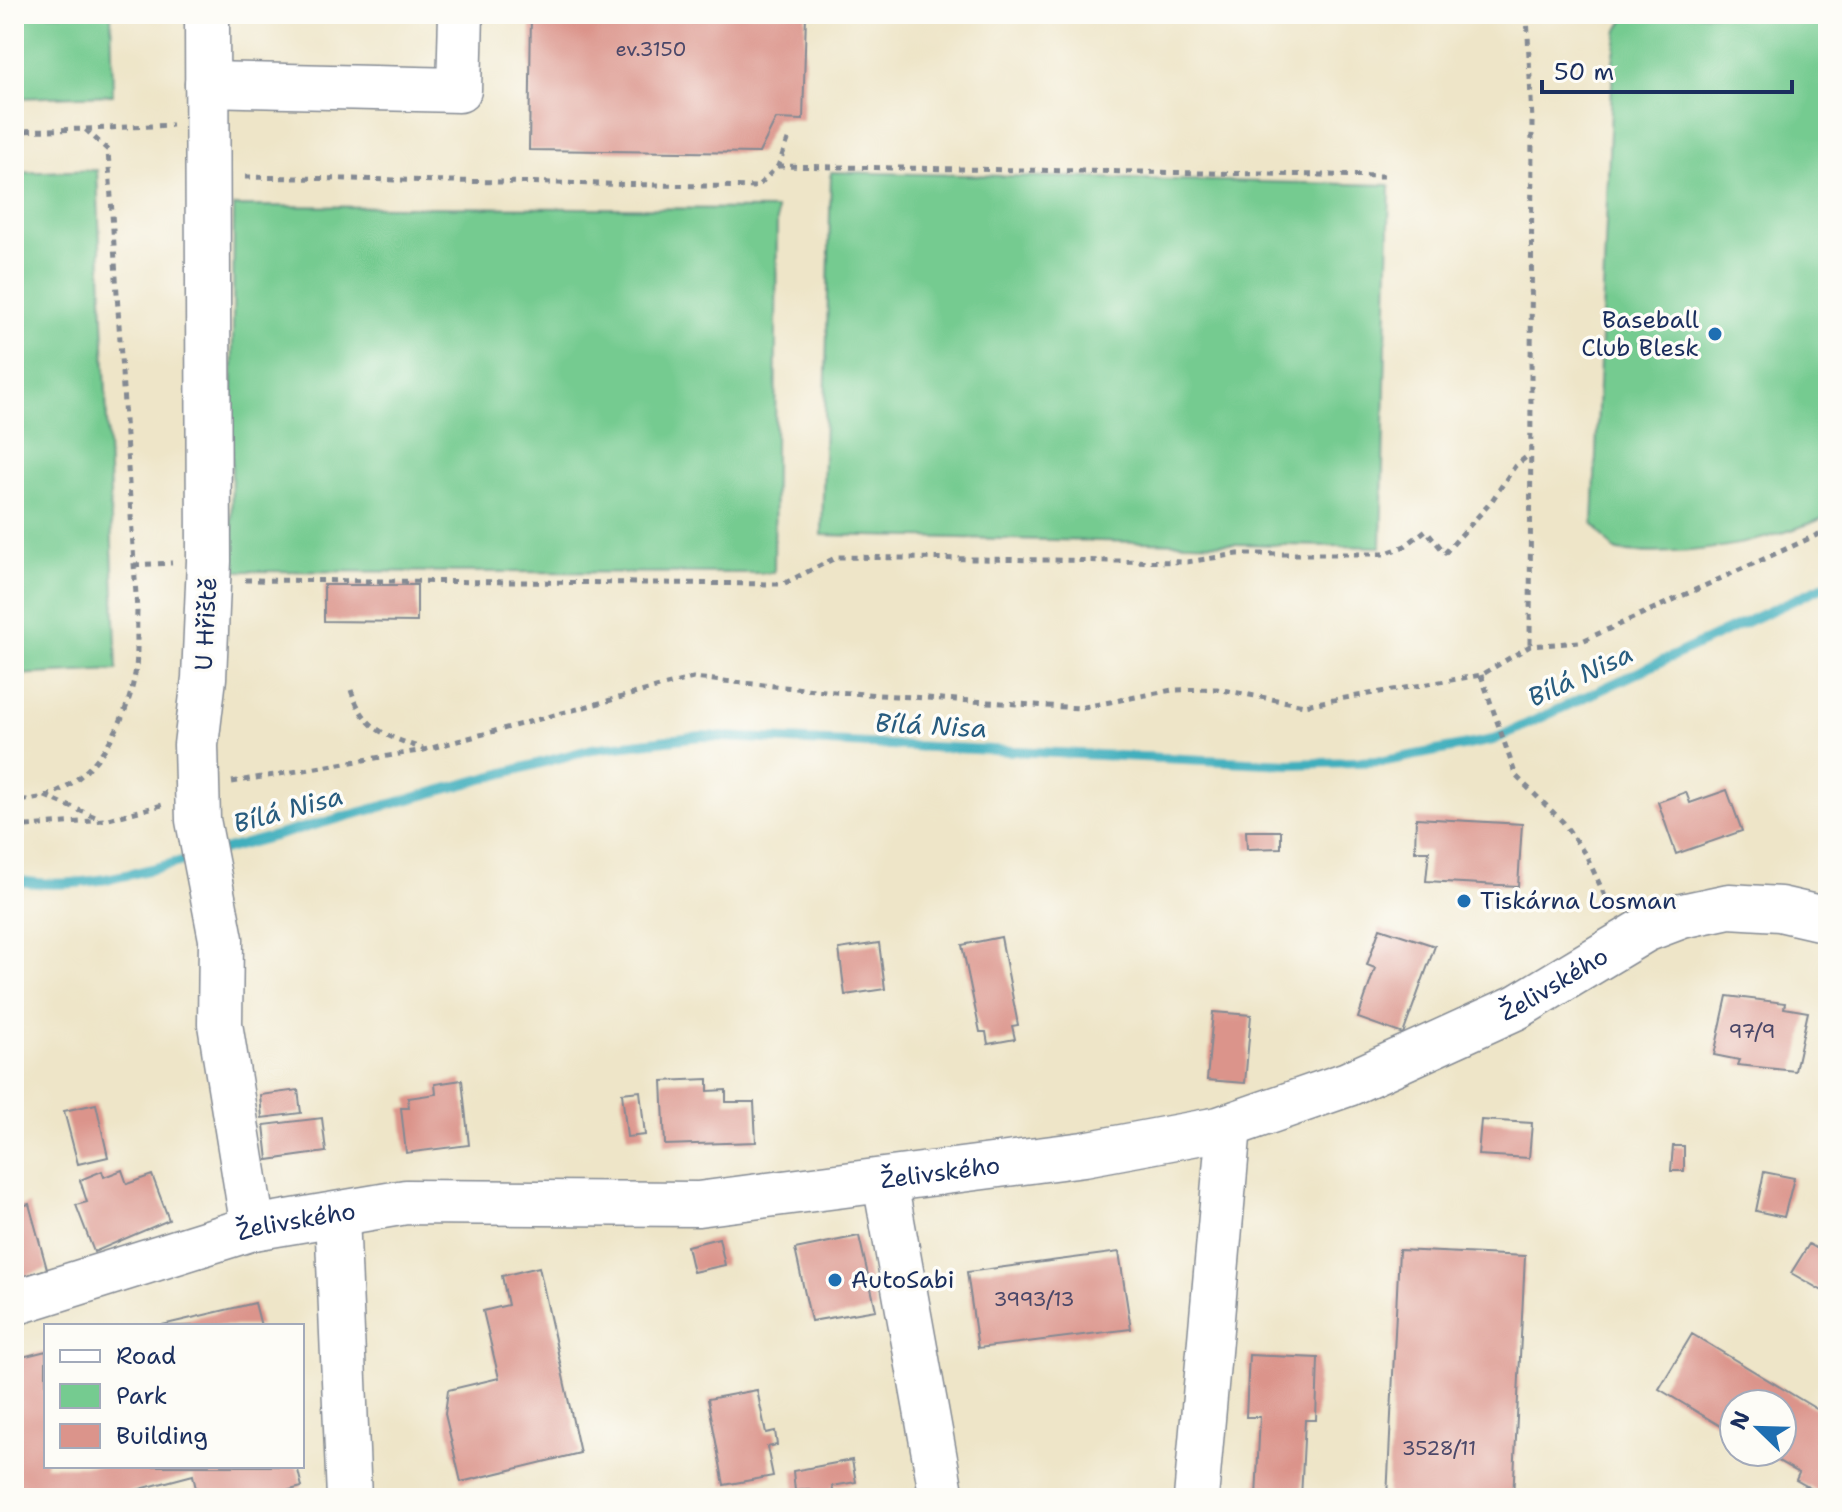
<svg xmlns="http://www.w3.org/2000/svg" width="1842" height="1512" font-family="'Shantell Sans',sans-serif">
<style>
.green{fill:#75cb90;stroke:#487d77;stroke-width:2}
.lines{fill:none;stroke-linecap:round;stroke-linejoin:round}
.stream{stroke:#41afbd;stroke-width:10}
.building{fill:#db948b}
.minor-casing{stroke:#848a93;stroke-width:47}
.path{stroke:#848a93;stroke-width:5;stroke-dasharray:6 6;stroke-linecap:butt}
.minor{stroke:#fff;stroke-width:44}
.poi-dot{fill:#1f6fb2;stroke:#fdfcf7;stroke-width:3}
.labels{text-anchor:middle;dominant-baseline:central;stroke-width:7;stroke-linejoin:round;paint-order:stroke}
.number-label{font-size:20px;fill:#4b4869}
.poi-label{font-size:24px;fill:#1b2f5e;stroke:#fdfcf7;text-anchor:start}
.street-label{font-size:24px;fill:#1b2f5e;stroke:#fdfcf7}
.water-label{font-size:26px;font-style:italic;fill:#285c7f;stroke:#fdfcf7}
</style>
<rect width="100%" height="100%" fill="#fdfcf7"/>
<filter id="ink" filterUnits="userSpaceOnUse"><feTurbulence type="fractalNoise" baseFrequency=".0125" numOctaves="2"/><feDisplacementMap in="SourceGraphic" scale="16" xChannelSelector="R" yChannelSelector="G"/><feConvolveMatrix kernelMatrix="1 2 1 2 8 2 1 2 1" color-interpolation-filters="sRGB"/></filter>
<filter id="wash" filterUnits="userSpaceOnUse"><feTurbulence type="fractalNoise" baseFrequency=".006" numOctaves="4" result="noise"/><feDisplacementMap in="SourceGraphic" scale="32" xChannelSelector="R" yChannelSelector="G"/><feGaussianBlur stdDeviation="1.8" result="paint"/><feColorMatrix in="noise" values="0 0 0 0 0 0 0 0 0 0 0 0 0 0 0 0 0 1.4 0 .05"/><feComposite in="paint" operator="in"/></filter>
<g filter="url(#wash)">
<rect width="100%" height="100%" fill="#eee5c8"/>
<path class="green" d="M14,14h97l2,81 -99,3z
M1627,14h201v502c-63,28 -144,42 -213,35l-22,-28 20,-462 5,-31z
M97,170l20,500 -103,5v-502z
M831,172l559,13 -9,362 -559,-12z
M234,206l543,3 -3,364 -543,-2z"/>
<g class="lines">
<path class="stream" d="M216,852l376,-103 109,-13 588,28 96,-3 108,-21 335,-156
M14,880c60,12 125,-7 183,-23"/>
</g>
<g id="blocks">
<path class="building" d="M531,14h275l-3,106 -27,-1 -17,34 -230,-3z
M324,585h93v37l-93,-1z
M1727,790l15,41 -66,23 -18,-52 28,-10 4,11z
M1416,818l106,6 -4,62 -92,-5 3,-30h-14z
M1246,831h35v17l-34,1z
M1380,928l55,18 -32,88 -45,-16 17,-50 -8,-3z
M1001,937l17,88 -6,1 3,13 -27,5 -2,-12h-6l-18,-87z
M879,943l6,46 -40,6 -6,-46z
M1727,996l58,7 -1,5 24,4 -13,59 -58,-6 2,-5 -25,-5z
M1213,1012l38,3 -6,68 -38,-3z
M708,1079v12l18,-1v12h28l2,40 -91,3 -3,-64z
M462,1080l7,65 -63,8 -5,-45h8l-1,-10 28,-4 -1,-10z
M298,1090l3,23 -39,5 -2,-23z
M640,1091l5,44 -18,2 -5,-44z
M96,1104l12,53 -30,7 -14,-53z
M322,1118l4,34 -58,8 -4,-35z
M1481,1120l51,3 -3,35 -51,-3z
M1673,1146h11v25h-13z
M122,1170l5,14 25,-9 17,45 -75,32 -18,-47 11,-3 -7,-22 22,-9 2,6z
M1764,1172l30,6 -10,39 -28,-6z
M29,1204l18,65 -33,10v-71z
M859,1236l17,74 -65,11 -16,-72z
M719,1238l6,27 -32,7 -6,-26z
M1809,1244l19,11v39l-37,-21z
M1399,1250l126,6 -12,242h-126z
M1119,1252l12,77 -153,19 -11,-76z
M539,1267l41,186 -119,29 -16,-68 3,-24 51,-12 -16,-67 25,-6 -6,-29z
M255,1303l6,23h-99v-1z
M1692,1334l136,82v82l-32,-18 3,-7 -36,-21h19v-48h-48v30l-75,-45z
M46,1351v115h251l5,21 -45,11h-59l-5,-23 -87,23h-92v-139z
M1249,1355l69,3 -2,62h-11l-4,78h-45l4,-81h-14z
M757,1390l9,43 9,-2 2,14 -10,2 6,29 -49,9 -16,-86z
M852,1460l4,22 -24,4 2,9 -20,3 -5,-9 -14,2 -2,-20z"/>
</g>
</g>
<g filter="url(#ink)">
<use href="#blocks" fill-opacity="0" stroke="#848a93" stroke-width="2"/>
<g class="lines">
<defs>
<g id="minor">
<path d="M207,14l2,547 -5,117 -8,67 2,75 23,119 -1,85 33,204"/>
<path d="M207,84l252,6 2,-76"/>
<path d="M885,1182l57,316"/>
<path d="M337,1215l12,283"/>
<path id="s1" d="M14,1303l239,-75 153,-26 292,2 386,-50 135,-25 129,-45 169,-77 128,-77 37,-14 47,-10 51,3 48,11"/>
<path d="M1196,1498l33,-372"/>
</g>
</defs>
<use href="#minor" class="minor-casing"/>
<path class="path" d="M1527,14l5,107 -2,525
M86,129l86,-4
M14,131l71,-2 23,21 29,461c-1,22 2,47 -3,68 -11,57 -55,125 -120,121
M778,166l607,10
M245,177l512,10 21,-21 12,-31
M134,565l38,-2
M245,580l538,4 54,-27 350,5 51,-8h146l21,-8 21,-16 19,23 46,-51 24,-36 15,-12
M1481,675l35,101 47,46 24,35 23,50
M351,690c14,41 34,45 72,59
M232,782l192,-32 269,-72 142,14 244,16 93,-18 45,-1 87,16 177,-30 49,-29 50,-4 248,-112
M45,796l55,23
M14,827l91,-7 57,-15"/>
<use href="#minor" class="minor"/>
</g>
</g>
<g class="poi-dot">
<circle cx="1715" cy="334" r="8"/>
<circle cx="1464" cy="901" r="8"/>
<circle cx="835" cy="1280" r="8"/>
</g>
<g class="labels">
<g class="number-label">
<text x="651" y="49">ev.3150</text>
<text x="1752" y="1031">97/9</text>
<text x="1034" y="1299">3993/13</text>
<text x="1439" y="1448">3528/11</text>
</g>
<g class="poi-label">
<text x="1699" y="320" text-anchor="end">Baseball<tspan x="1699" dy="28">Club Blesk</tspan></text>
<text x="1480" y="901">Tiskárna Losman</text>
<text x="851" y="1280">AutoSabi</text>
</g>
<g class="street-label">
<text transform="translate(206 624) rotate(-87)">U Hřiště</text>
<text stroke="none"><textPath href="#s1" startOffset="1590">Želivského</textPath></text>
<text stroke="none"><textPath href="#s1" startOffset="942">Želivského</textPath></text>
<text stroke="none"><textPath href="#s1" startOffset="294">Želivského</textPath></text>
</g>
<g class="water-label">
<text transform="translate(1580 675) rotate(-25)">Bílá Nisa</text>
<text transform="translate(931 725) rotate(3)">Bílá Nisa</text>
<text transform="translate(288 809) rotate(-15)">Bílá Nisa</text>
</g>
</g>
<rect width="1842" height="1512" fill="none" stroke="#fdfcf7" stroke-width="48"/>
<rect x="44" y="1324" width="260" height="144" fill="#fdfcf7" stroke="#a3aaba" stroke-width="2"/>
<rect x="60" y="1350" width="40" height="12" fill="#ffffff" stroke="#a3aaba" stroke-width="2"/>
<text x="116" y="1364" font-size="24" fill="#1b2f5e">Road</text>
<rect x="60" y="1384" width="40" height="24" fill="#75cb90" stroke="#a3aaba" stroke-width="2"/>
<text x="116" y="1404" font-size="24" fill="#1b2f5e">Park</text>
<rect x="60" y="1424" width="40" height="24" fill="#db948b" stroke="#a3aaba" stroke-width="2"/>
<text x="116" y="1444" font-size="24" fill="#1b2f5e">Building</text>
<g transform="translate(1758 1428) rotate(293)"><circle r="38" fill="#fdfcf7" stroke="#a3aaba" stroke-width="2"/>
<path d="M0-6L14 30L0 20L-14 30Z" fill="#1f6fb2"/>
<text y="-12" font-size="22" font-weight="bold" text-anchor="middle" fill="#1b2f5e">N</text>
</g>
<path d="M1542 80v12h250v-12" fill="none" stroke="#1b2f5e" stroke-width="4"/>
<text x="1554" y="80" font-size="24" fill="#1b2f5e" stroke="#fdfcf7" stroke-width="6" paint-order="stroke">50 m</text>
</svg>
